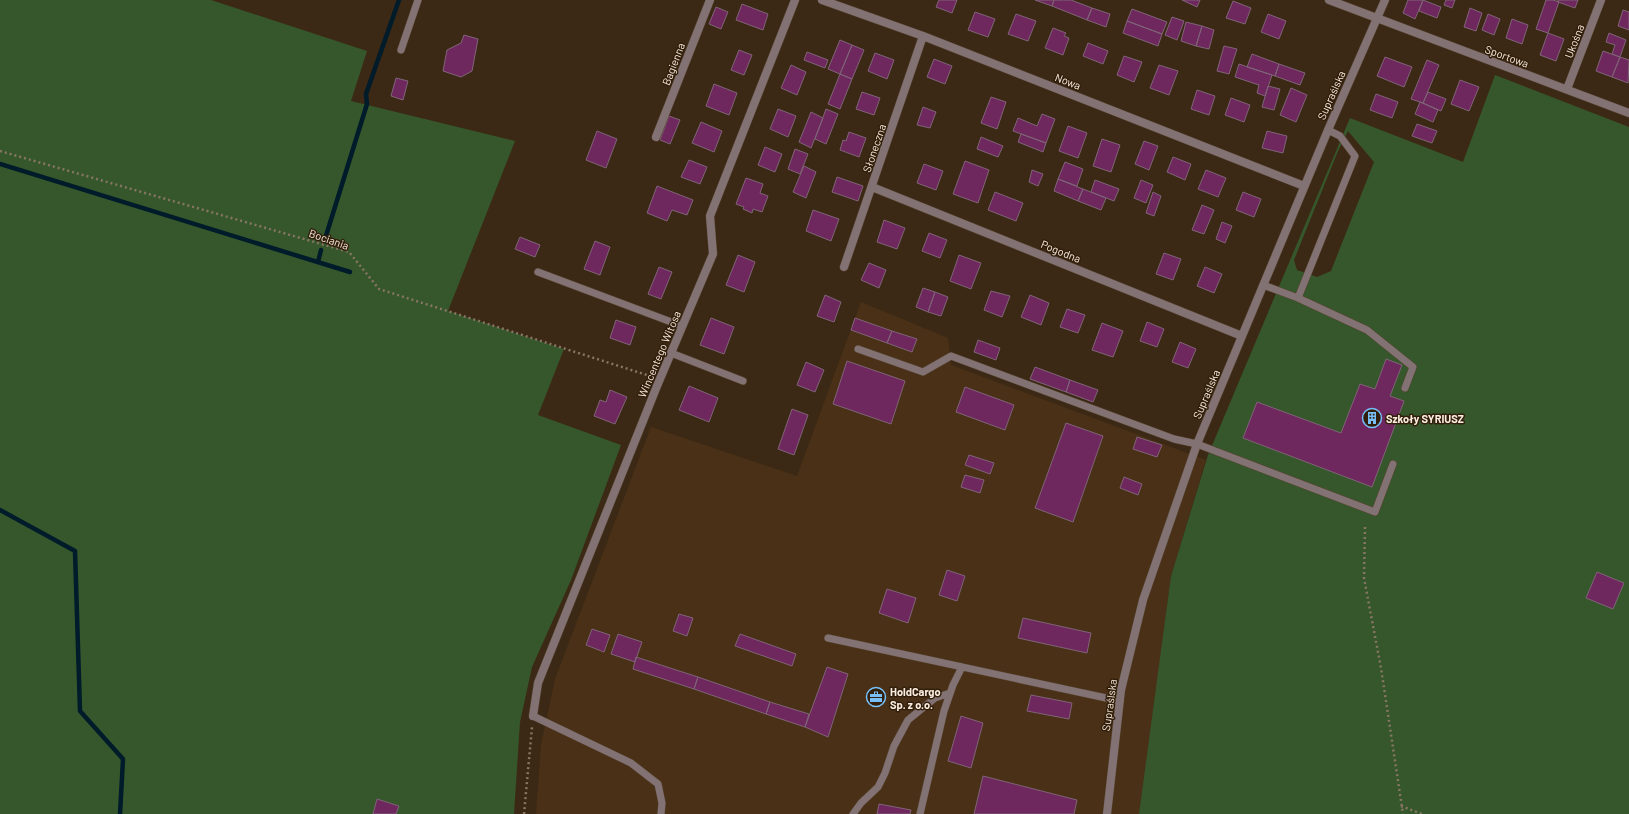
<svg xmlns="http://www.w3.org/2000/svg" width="1629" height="814" font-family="Barlow,sans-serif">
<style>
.built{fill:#493016}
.green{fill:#36572b;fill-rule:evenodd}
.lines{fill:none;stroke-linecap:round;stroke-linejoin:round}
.stream{stroke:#001b2a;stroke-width:4.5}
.building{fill:#6f285e;stroke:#7f6477}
.lane-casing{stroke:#574431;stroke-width:8}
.street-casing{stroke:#574431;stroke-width:9}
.path{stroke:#877665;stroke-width:2.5;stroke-dasharray:2 3;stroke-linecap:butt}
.lane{stroke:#827273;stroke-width:7}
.street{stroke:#827273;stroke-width:8}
.labels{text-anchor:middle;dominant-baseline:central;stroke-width:3;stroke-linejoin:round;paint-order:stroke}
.street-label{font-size:11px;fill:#faede0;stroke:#321f0b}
.poi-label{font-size:11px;font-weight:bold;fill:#faede0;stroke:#321f0b;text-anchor:start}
</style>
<rect width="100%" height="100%" fill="#3c2915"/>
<path class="built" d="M861,302l87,36 3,27 255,95 -35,116 -30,238h-605l5,-69 14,-66 96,-252 146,49z"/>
<path class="green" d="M0,0h211l156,51 -16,50 164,40 -67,170 116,38 -26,66 83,30 -50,135 -39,87 -12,55 -6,92h-514z
M1495,75l134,52v687h-490l32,-238 37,-121 142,-337 113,44zM1348,131l26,31 -43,109 -14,6 -20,-7 -3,-10 44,-109z"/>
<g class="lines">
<path class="stream" d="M0,164l350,108
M325,239l42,-135 -1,-10 33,-94
M318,262l3,-12
M0,510l75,41 5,160 43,48 -3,55"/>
</g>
<path class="building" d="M939,0h18l-5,13 -16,-6z
M1035,0h19l-2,6z
M1054,0h17l21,8 -5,12 -35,-14z
M1182,0h18l-3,7z
M1408,0h15l-8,19 -12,-6z
M1423,0l18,7 -4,11 -18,-7z
M1446,0h9l-3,8 -8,-3z
M1546,0h7l6,2 -11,31 -12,-4z
M1558,0h20l-3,8 -17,-6z
M1233,1l18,7 -6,16 -19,-6z
M742,4l26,10 -5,16 -27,-10z
M716,7l12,5 -7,17 -12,-5z
M1092,8l18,6 -4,13 -19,-7z
M1470,8l12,5 -6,18 -12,-4z
M1132,9l35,13 -5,12 -35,-13z
M1623,10l6,2v18l-11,-4z
M975,12l20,7 -7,18 -20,-7z
M1016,14l20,7 -8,20 -20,-7z
M1268,14l18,7 -7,18 -18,-7z
M1488,14l12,5 -6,16 -12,-5z
M1172,17l12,4 -7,19 -12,-5z
M1512,19l16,6 -6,19 -16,-6z
M1127,21l35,13 -4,12 -35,-13z
M1186,22l16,4 -6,20 -15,-5z
M1202,26l12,4 -5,19 -13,-3z
M1053,28l13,5 -2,3 5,2 -6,17 -18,-7z
M1548,33l16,6 -8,22 -16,-6z
M1609,33l17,7 -6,17 -8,-3 3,-9 -9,-3z
M464,35l14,4 -6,32 -11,6 -18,-6 4,-21 14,-7z
M840,40l12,5 -12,29 -12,-5z
M1088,43l20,8 -5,13 -20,-8z
M852,45l12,5 -12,29 -12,-5z
M1224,46l13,3 -8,25 -12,-3z
M739,50l13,5 -8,20 -13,-5z
M1603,51l17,6 -8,20 -16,-6z
M807,52l21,8 -3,8 -21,-8z
M875,53l19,7 -7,19 -19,-8z
M1252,54l27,10 -4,12 -28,-9z
M1124,56l18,6 -8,20 -17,-7z
M1385,57l27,10 -8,20 -27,-11z
M1620,57l9,3 -1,23 -16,-6z
M934,59l18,7 -7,18 -18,-7z
M1427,60l12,5 -16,38 -12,-4z
M1239,64l33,11 -7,21 -8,-3 2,-8 -24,-8z
M1279,64l26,9 -5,12 -25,-9z
M791,65l15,7 -9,23 -16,-7z
M1159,65l19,6 -9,24 -19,-7z
M840,74l12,5 -12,30 -12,-5z
M396,78l12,3 -5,19 -12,-4z
M1460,80l19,7 -10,24 -18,-7z
M714,84l23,9 -8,22 -23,-9z
M1268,86l12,3 -6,21 -12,-3z
M1291,88l16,7 -11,27 -16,-7z
M1197,90l18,6 -6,19 -18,-6z
M862,92l18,6 -6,17 -18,-6z
M1428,92l18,7 -5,12 -18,-8z
M1376,94l22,8 -6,16 -22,-8z
M991,97l15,5 -9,27 -16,-6z
M1231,98l19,7 -6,17 -19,-7z
M1420,102l18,8 -5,12 -18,-8z
M923,107l13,5 -6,16 -13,-3z
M778,109l18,7 -8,21 -18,-8z
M826,109l12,5 -12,30 -11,-5z
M811,112l12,6 -12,30 -12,-6z
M1042,114l13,5 -9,24 -33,-12 5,-13 19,8z
M669,116l11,4 -10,24 -10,-4z
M701,122l21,9 -8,21 -22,-9z
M1417,124l20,7 -5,12 -20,-7z
M1068,126l19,7 -9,25 -19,-7z
M597,131l20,8 -11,29 -20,-8z
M1267,131l20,5 -4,17 -21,-5z
M849,132l17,6 -7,19 -19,-7 3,-10 3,1z
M1021,134l25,9 -3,9 -25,-10z
M981,137l22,9 -5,11 -21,-8z
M1102,139l18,6 -9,27 -18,-6z
M1144,141l14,5 -9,24 -14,-6z
M765,147l17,7 -7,18 -17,-7z
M795,149l13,5 -8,20 -12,-5z
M1173,157l18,7 -6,16 -18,-8z
M689,160l18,7 -7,17 -19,-7z
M965,161l24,9 -11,33 -25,-9z
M1065,162l18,7 -6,17 -19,-7z
M924,164l19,7 -7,19 -19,-7z
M804,166l12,6 -10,26 -13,-6z
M1032,170l11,4 -5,12 -9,-4z
M1206,170l20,8 -8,19 -20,-8z
M837,177l26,9 -5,15 -26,-9z
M746,178l17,6 -3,9 8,3 -6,16 -9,-3 -1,4 -9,-4 1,-2 -8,-3z
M1058,179l25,10 -5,12 -24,-10z
M1095,180l24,9 -5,12 -23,-9z
M1141,180l12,5 -7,18 -12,-5z
M657,186l36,14 -6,15 -15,-5 -5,11 -20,-8z
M1083,189l23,9 -5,12 -23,-9z
M995,192l28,11 -7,18 -28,-11z
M1153,192l8,4 -7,20 -8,-3z
M1243,192l18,7 -7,18 -18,-7z
M1202,205l12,5 -10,24 -12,-4z
M813,210l26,9 -8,22 -25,-10z
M884,220l21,8 -8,21 -20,-7z
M1222,222l10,4 -7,17 -9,-4z
M929,233l18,7 -7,18 -18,-7z
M520,237l20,8 -5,12 -20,-8z
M595,241l15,6 -10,28 -16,-6z
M1164,253l17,6 -8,21 -17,-6z
M738,255l17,7 -11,30 -18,-7z
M959,255l22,8 -10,26 -21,-8z
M869,263l17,7 -7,18 -18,-8z
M659,267l13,5 -11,27 -13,-5z
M1205,267l17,7 -8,19 -17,-7z
M923,288l12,4 -7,20 -12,-5z
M991,291l19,5 -8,21 -18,-7z
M935,292l13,5 -7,19 -13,-4z
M825,295l16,7 -7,20 -17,-6z
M1030,295l19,8 -8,22 -20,-8z
M1067,309l18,6 -7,18 -18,-6z
M711,318l23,9 -10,27 -24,-9z
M855,318l37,13 -5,12 -36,-13z
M616,320l20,7 -6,18 -20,-7z
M1147,322l17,7 -7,18 -17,-6z
M1102,323l21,8 -10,26 -21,-7z
M892,331l25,8 -5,13 -25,-9z
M978,340l22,8 -4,12 -22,-8z
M1180,342l16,7 -8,19 -16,-6z
M1386,359l16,6 -12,31 14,5 -32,86 -129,-49 14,-36 84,31 19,-49 15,5z
M847,361l58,20 -14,43 -58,-20z
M806,362l18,8 -9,22 -18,-7z
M1035,367l35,13 -4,12 -36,-13z
M1070,380l28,10 -5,12 -27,-10z
M689,386l29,12 -9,24 -30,-12z
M965,387l49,18 -9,25 -49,-18z
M610,390l17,7 -12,27 -21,-8 6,-16 6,2z
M792,409l16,6 -14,40 -16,-6z
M1066,423l37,13 -30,86 -38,-14z
M1137,437l25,8 -5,12 -24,-8z
M969,455l25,8 -4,11 -25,-9z
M965,475l19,5 -4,13 -19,-6z
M1124,477l18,7 -4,11 -18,-7z
M947,570l18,6 -8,25 -18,-6z
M1597,572l27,11 -11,26 -27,-11z
M887,589l29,9 -8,25 -29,-10z
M679,614l14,4 -6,18 -14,-5z
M1023,618l68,15 -4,20 -69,-15z
M592,629l18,6 -6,17 -18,-7z
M618,634l24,8 -7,20 -24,-8z
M740,634l56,20 -4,12 -57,-20z
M636,657l62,20 -4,12 -61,-20z
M827,667l21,7 -20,63 -23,-10z
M698,677l72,25 -4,12 -72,-25z
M1031,695l41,8 -3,16 -42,-8z
M770,702l39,12 -4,13 -39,-13z
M961,716l22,7 -12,45 -23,-7z
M983,776l94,24 -3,14h-100z
M377,799l22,7 -3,8h-23z
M879,804l32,6 -1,4h-33z"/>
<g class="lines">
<defs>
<path id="lane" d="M401,50l17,-50
M538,272l144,54
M1263,285l35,13 57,-142 -15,-20 -12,-6
M1298,298l69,32 46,37 -8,21
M858,349l65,23 28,-16 223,83 23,5 178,68 18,-48
M671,353l72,28
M828,638l292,63
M533,716l98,47 27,21 4,19 -1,11
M853,814l8,-11 17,-16 7,-14 9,-27 14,-26 27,-22 15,-5
M920,814l24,-103 9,-26 9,-18"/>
<path id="street" d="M822,0l101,36 381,150
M1329,0l300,113
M1567,89l34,-89
M656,137l54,-137
M872,187l370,149
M844,267l79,-231
M533,716l5,-33 119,-297 56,-132 -3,-38 85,-216
M1107,814l14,-124 22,-90 54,-156 131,-314 57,-130"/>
</defs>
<use href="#lane" class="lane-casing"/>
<use href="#street" class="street-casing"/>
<path class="path" d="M0,151l349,101 30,37 271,87
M1365,527l-1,51 17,90 22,146
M1401,806l21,8
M524,814l8,-87"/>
<use href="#lane" class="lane"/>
<use href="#street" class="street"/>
</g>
<defs>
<symbol id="building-ring" viewBox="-11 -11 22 22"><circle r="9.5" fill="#321f0b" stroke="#78bff7" stroke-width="1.5"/><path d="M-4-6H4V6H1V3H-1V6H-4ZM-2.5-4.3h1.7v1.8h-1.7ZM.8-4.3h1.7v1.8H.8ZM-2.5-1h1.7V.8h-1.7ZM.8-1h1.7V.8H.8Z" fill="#78bff7"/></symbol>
<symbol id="office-ring" viewBox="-11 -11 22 22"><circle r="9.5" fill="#321f0b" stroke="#78bff7" stroke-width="1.5"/><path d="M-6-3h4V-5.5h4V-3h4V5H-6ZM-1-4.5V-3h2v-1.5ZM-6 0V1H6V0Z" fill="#78bff7"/></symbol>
</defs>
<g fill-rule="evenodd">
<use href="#building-ring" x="1361" y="407" width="22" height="22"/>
<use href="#office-ring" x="865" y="686" width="22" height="22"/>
</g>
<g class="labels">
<g class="street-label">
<text transform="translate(1574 41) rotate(-69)">Ukośna</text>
<text transform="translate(1507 56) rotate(20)">Sportowa</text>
<text transform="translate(673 64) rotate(-69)">Bagienna</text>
<text transform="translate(1068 81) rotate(21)">Nowa</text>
<text transform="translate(1331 95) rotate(-66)">Supraślska</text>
<text transform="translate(874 148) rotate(-71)">Słoneczna</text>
<text transform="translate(329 239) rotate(19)">Bociania</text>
<text transform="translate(1061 251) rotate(22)">Pogodna</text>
<text transform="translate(659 354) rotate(-67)">Wincentego Witosa</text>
<text transform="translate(1206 394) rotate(-67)">Supraślska</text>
<text transform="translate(1109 705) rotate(-82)">Supraślska</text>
</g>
<g class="poi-label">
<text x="1386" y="418">Szkoły SYRIUSZ</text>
<text x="890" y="691">HoldCargo<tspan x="890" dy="13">Sp. z o.o.</tspan></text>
</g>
</g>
</svg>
